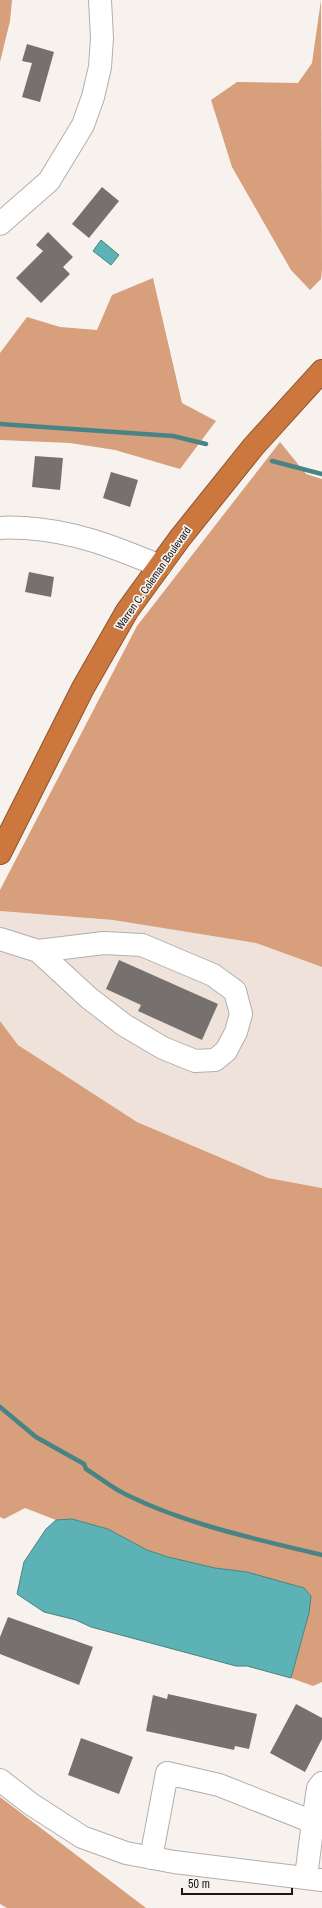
<svg xmlns="http://www.w3.org/2000/svg" width="322" height="1908" font-family="'Archivo Narrow',sans-serif">
<style>
.built{fill:#efe2db}
.forest{fill:#d79f7b}
.water{fill:#5cb2b4;stroke:#488485}
.lines{fill:none;stroke-linecap:round;stroke-linejoin:round}
.stream{stroke:#488485;stroke-width:4.5}
.building{fill:#76716f}
.minor-casing{stroke:#b3aeab;stroke-width:24}
.highway-casing{stroke:#8d5630;stroke-width:24}
.minor{stroke:#fff;stroke-width:22}
.highway{stroke:#cb773e;stroke-width:22}
.labels{text-anchor:middle;dominant-baseline:central;stroke-width:3.5;stroke-linejoin:round;paint-order:stroke}
.street-label{font-size:11px;fill:#1a1817;stroke:#f7f2ee}
</style>
<rect width="100%" height="100%" fill="#f7f2ee"/>
<path class="built" d="M0,911l113,9 143,23 66,24v221l-54,-10 -131,-56 -119,-77 -18,-24z"/>
<path class="forest" d="M0,0h12l-2,21 -10,41z
M321,0l1,270 -1,9 -11,11 -19,-20 -59,-103 -21,-67 26,-18 61,1 14,-20z
M153,278l29,125 34,18 -36,48 -65,-19 -45,-7 -70,-3v-87l27,-36 33,10 37,3 15,-35z
M280,442l26,32 16,5v488l-66,-24 -143,-23 -113,-9v-21l137,-264z
M0,1021l18,24 119,77 131,56 54,10v494l-9,4 -22,-8 18,-65 -62,-41 -32,-3 -47,-12 -21,-7 -39,-21 -36,-10 -16,1 -31,-12 -21,11 -4,-2z
M0,1797l146,111h-139l-7,-4z"/>
<path class="water" d="M101,240l18,15 -8,10 -18,-14z
M72,1519l36,10 39,21 21,7 47,11 32,4 57,16 7,8 -2,17 -18,65 -44,-12h-11l-145,-39 -15,-7 -32,-8 -27,-18 7,-32 22,-33 10,-9z"/>
<g class="lines">
<path class="stream" d="M0,424l173,12 33,8
M272,461l50,13
M0,1407l36,30 48,27 2,5c13,8 26,19 41,26 61,30 129,44 195,60"/>
</g>
<path class="building" d="M27,44l27,8 -14,50 -18,-5 10,-34 -10,-2z
M102,187l17,14 -30,37 -17,-14z
M48,232l25,25 -10,10 7,7 -29,29 -25,-25 27,-27 -7,-6z
M35,456l28,2 -3,32 -28,-3z
M111,472l27,8 -8,27 -27,-9z
M29,572l25,5 -3,20 -26,-5z
M119,960l99,44 -16,36 -64,-29 3,-6 -35,-16z
M8,1617l85,30 -14,38 -79,-31v-17z
M168,1694l89,20 -8,35 -14,-3 -1,4 -88,-19 7,-36 14,4z
M296,1704l26,14v21l-17,33 -35,-19z
M81,1738l52,19 -14,37 -51,-19z"/>
<g class="lines">
<defs>
<path id="minor" d="M0,224l49,-43 34,-56 10,-28 7,-30 2,-29 -2,-38
M0,528c8,-1 17,0 25,0 50,3 89,19 135,38
M0,939l38,12 51,47 35,27 39,23 32,13 20,-1 11,-9 10,-19 5,-18 -6,-23 -22,-16 -71,-30 -38,-2 -66,8
M0,1780l31,24 51,33 44,16 48,9 148,18
M313,1822l5,-34 4,-5
M151,1858l16,-85 52,12 94,37 -7,55"/>
<path id="highway" d="M0,853l83,-165 44,-77 53,-73 73,-91 69,-76"/>
</defs>
<use href="#minor" class="minor-casing"/>
<use href="#highway" class="highway-casing"/>
<use href="#minor" class="minor"/>
<use href="#highway" class="highway"/>
</g>
<g class="labels">
<g class="street-label">
<text transform="translate(153 578) rotate(-55)">Warren C. Coleman Boulevard</text>
</g>
</g>
<path d="M182 1888v6h110v-6" fill="none" stroke="#1a1817" stroke-width="2"/>
<text x="188" y="1888" font-size="12" fill="#1a1817" stroke="#f7f2ee" stroke-width="3" paint-order="stroke">50 m</text>
</svg>
